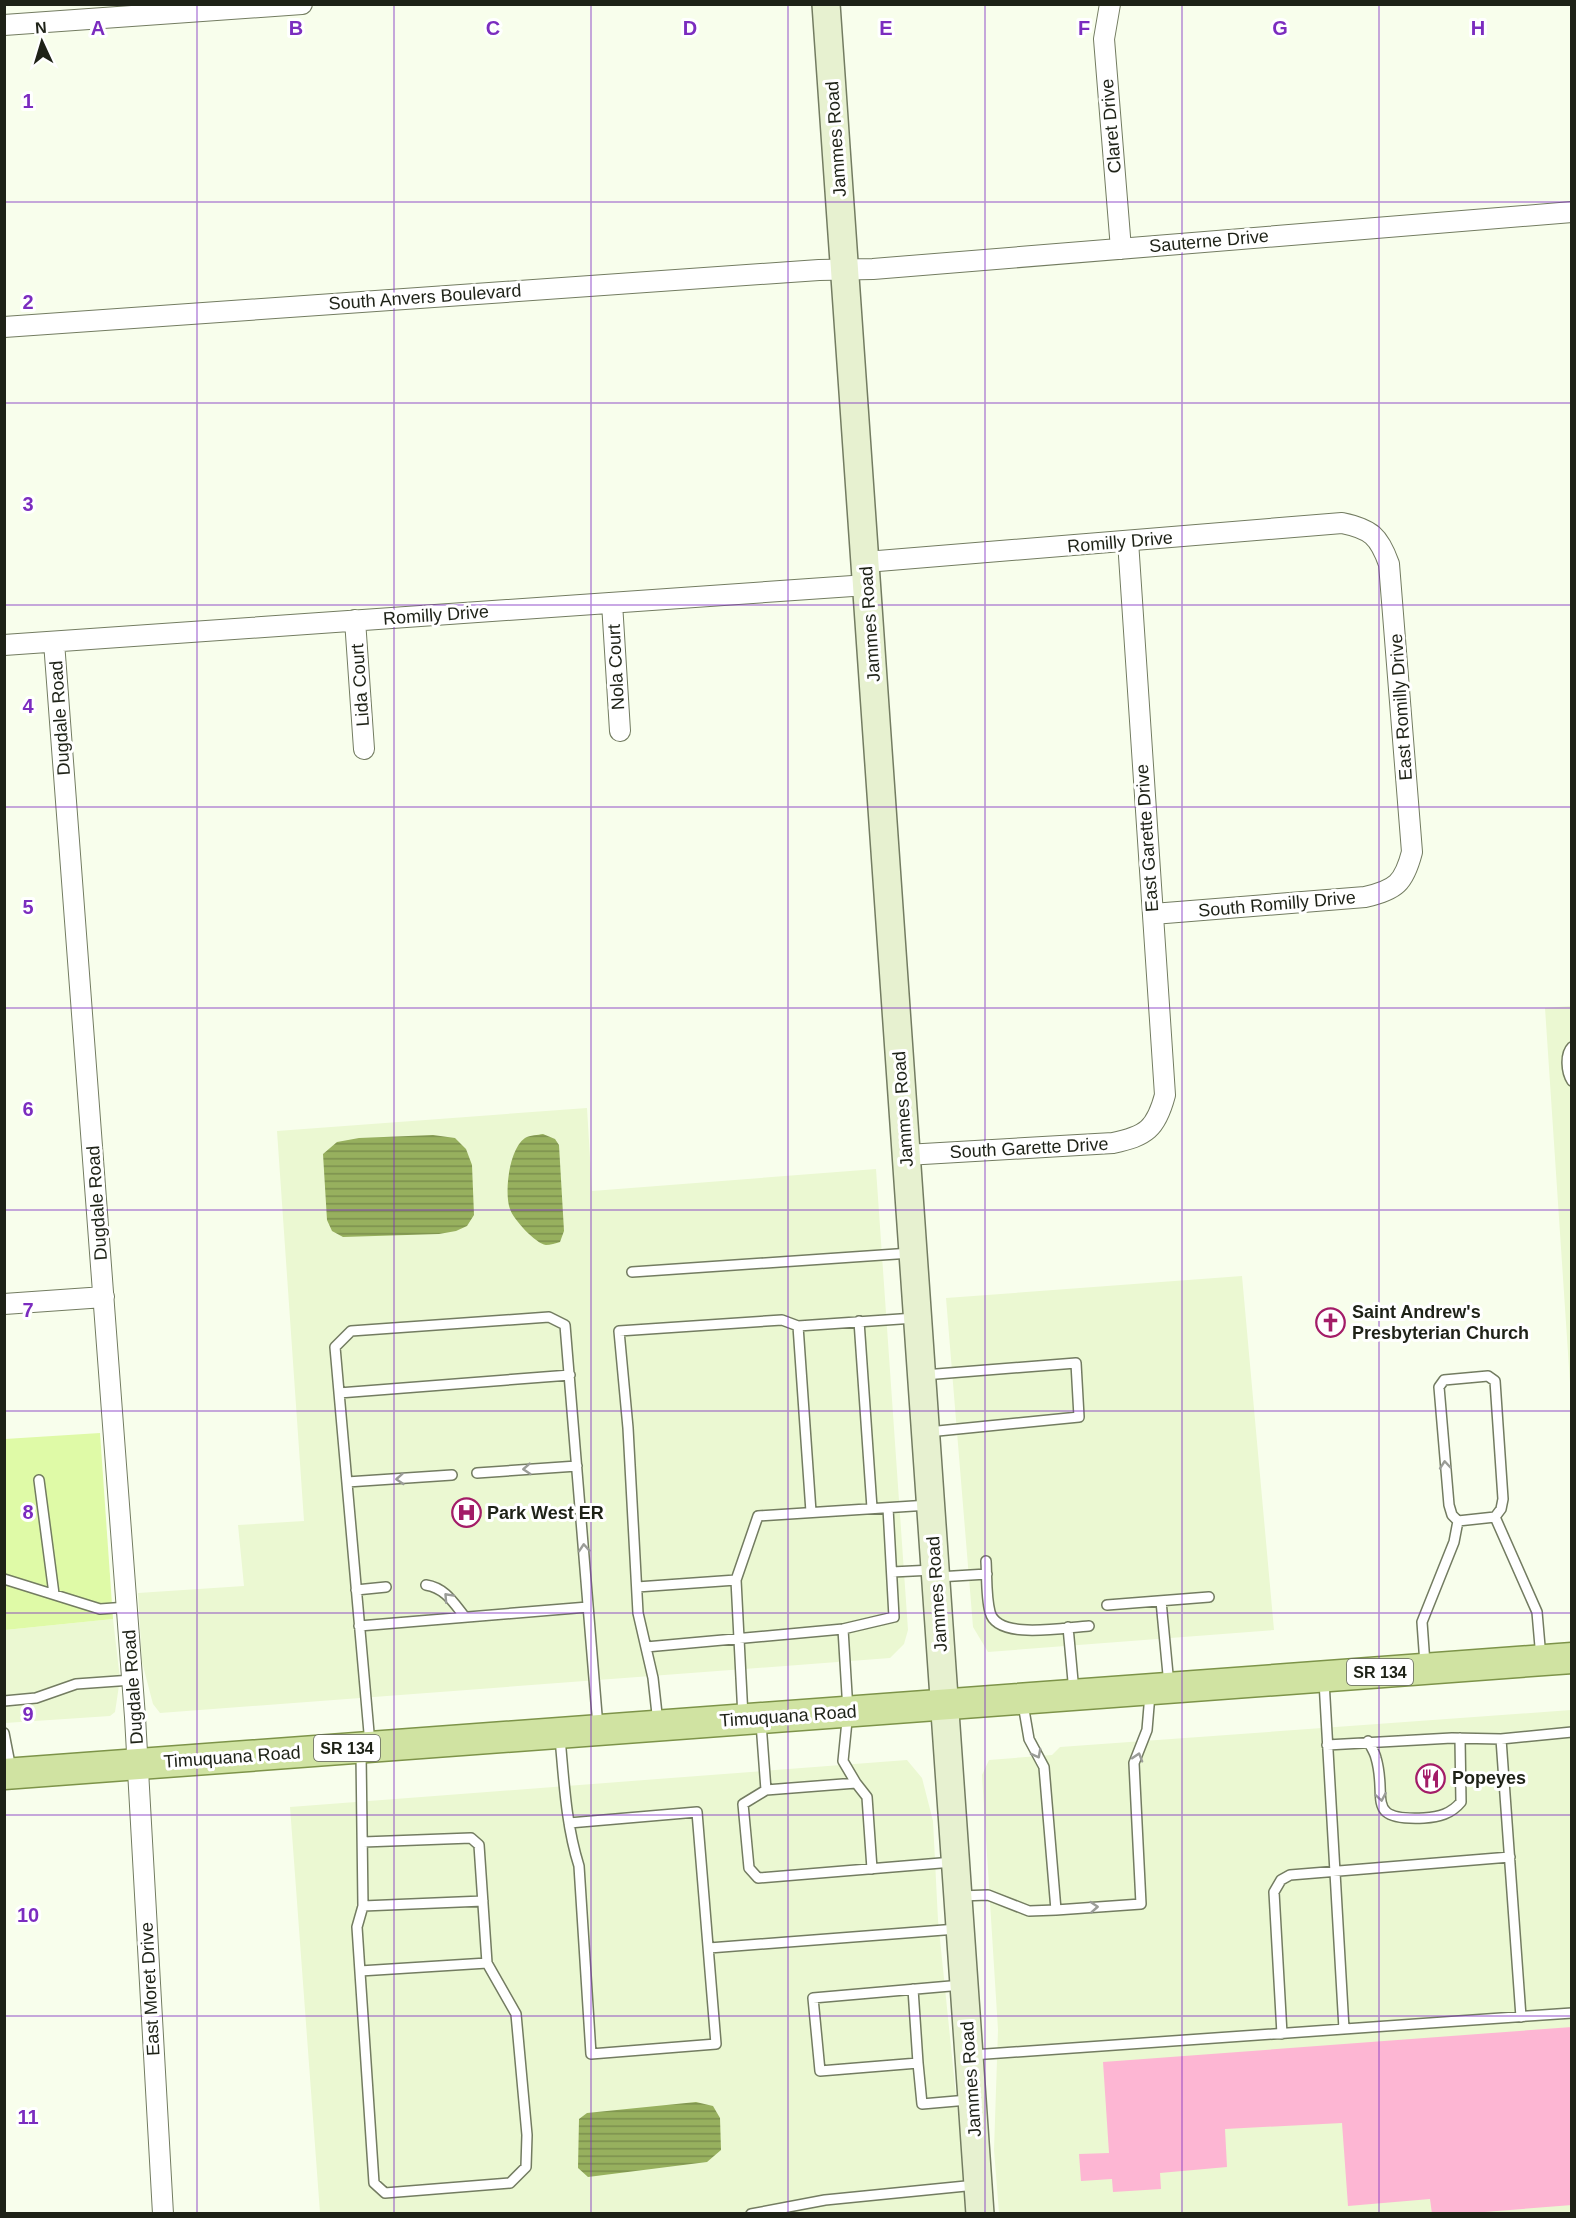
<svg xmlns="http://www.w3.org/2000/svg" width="1576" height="2218" font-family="Helvetica,sans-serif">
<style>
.built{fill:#ebf8d2}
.green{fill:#dffaa7}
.water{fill:url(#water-rules)}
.building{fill:#fdb6d3}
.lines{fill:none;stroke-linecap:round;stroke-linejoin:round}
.lane-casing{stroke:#737c61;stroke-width:12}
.street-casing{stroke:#737c61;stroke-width:22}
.secondary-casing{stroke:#737c61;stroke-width:30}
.primary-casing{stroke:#7d9349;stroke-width:33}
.lane{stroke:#fff;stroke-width:9}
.street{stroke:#fff;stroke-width:20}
.secondary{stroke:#e7f1d0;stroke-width:27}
.primary{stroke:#d0e3a2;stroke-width:30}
.oneway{stroke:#9a9c97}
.grid{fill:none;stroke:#7b2cbf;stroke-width:1.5;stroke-opacity:0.55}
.labels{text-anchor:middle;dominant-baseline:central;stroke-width:6;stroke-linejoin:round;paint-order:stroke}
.shield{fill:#fff;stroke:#62645d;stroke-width:1.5}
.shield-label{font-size:16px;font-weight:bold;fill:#1e2217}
.street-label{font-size:18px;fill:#1e2217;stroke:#fff}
.poi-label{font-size:18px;font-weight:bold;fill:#1e2217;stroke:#fff;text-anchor:start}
.grid-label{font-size:20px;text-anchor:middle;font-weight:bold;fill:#7b2cbf;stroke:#fff;stroke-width:6;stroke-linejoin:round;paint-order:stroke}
</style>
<defs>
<pattern id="water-rules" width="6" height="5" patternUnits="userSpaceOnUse" patternTransform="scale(1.5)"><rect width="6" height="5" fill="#97b05e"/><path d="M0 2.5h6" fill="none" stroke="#7b8f4d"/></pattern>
</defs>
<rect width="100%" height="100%" fill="#f8feec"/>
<path class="built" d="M1571,1006v392l-26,-390z
M587,1108l5,83 284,-22 32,461 -4,14 -14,14 -730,55 -7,-9 -11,-42 -4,-69 106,-7 -6,-61 66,-4 -27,-390z
M1242,1276l32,354 -286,22 -15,-25 -27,-329z
M113,1619l7,60 -5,33 -5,4 -105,7v-93z
M1571,1710v503h-572l-5,-63 4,-120 -16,-255 7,-15 63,-5 8,-8z
M907,1760l15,18 11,43 5,99 30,293h-648l-30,-406z"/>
<path class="green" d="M100,1433l13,186 -108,11v-191z"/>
<path class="water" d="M543,1134l12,5 4,6 5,86 -4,11c-4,1 -10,3 -14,3 -10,-1 -33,-26 -36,-36 -6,-16 -1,-60 15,-71 5,-3 13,-3 18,-4z
M433,1135l22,3 11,11 6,16 2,50 -7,11 -11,5 -17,3 -96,3 -11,-6 -5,-11 -4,-66 14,-12 22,-4z
M696,2102l17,4 7,12 1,32 -14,12 -119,15 -10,-9 1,-49 8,-6z"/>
<path class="building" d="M1572,2027v178l-113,9h-27l-2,-15 -82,7 -6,-83 -117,6 2,38 -67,6 1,16 -48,3 -1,-13 -31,2 -2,-27 30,-1 -6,-91z"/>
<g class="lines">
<defs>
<path id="lane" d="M1572,1047c-7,7 -6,25 0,34
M632,1272l279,-19
M859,1321l13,187
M798,1326l117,-8
M924,1375l152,-12 3,54 -151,15
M339,1393l231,-18
M477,1473l100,-7
M39,1480l15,114
M347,1482l105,-7
M1458,1521l-6,-6 -3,-10 -10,-118 5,-7 44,-4 7,5 8,118 -2,10 -6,8
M986,1561c1,17 0,36 4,51 7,29 76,15 99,14
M892,1572l41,-2
M938,1577l49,-3
M4,1579l96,30 27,-2
M426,1585c19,3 27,17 39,32
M637,1587l99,-7
M356,1590l30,-3
M1161,1601l8,84
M1107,1605l102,-8
M359,1626l229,-19
M1068,1627l6,65
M843,1629l5,82 -5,50 13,22 11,14 5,72
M646,1647l197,-18 51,-12 -6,-109
M1425,1664l-3,-42 32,-80 4,-21 37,-4 42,95 4,46
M1324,1681l20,348
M4,1701l32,-3 40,-14 56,-4
M1023,1704l6,35 15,28 12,143 85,-6 -7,-141 13,-33 3,-36
M743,1717l-7,-137 22,-64 171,-11
M658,1723l-5,-45 -15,-65 -10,-185 -9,-97 163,-11 16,6 13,186
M761,1723l5,67 -23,14 6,64 9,10 195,-16
M4,1733l7,36
M560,1738c4,43 6,87 19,128l12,188 125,-10 -19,-232 -128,11
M1501,1739l20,278
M1368,1741c3,6 7,12 8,17 12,40 -13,63 48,60 15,-1 27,-4 37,-16l-1,-64
M370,1744l-35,-397 16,-16 198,-14 16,8 33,402
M1327,1745l125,-7 49,1 71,-7
M361,1753l2,153 -6,21 17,256 11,10 125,-10 16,-16 1,-32 -11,-121 -29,-51 -8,-118 -8,-7 -108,4
M766,1790l90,-7
M960,1896l28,-1 41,16 27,-1
M363,1906l120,-5
M709,1948l248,-19
M360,1971l127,-8
M962,1985l-149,13 7,73 98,-8 4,41 46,-4
M913,1989l5,74
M1282,2034l-8,-142 7,-12 9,-5 220,-18
M972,2055l600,-42
M751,2214l74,-14 151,-15"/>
<path id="street" d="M1110,4l-6,35 17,210
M4,25l298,-21
M4,327l815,-57 54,-1 699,-57
M866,562l476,-39c29,6 37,13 47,41l23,288c-8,31 -16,38 -47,45l-212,17
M612,603l8,128
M355,620l9,129
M54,642l81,1075 28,497
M4,645l863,-60
M906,1155l207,-12c33,-7 43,-14 52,-48l-37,-554
M4,1304l100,-7"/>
<path id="secondary" d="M826,4l154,2210"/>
<path id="primary" d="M4,1774l1568,-116"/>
</defs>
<use href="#lane" class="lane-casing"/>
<use href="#street" class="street-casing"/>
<use href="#secondary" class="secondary-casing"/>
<use href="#primary" class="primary-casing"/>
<use href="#lane" class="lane"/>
<use href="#street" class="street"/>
<use href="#secondary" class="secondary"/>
<use href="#primary" class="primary"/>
</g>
<defs><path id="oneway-chevron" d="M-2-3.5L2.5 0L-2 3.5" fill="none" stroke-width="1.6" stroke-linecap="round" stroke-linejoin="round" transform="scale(1.5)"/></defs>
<g class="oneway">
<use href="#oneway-chevron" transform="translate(1445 1465) rotate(-95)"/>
<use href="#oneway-chevron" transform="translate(527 1469) rotate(176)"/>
<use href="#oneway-chevron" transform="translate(400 1479) rotate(176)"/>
<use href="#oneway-chevron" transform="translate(584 1548) rotate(-94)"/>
<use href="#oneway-chevron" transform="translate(448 1597) rotate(-133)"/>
<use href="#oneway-chevron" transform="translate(1037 1754) rotate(62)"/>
<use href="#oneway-chevron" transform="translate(1138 1757) rotate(-73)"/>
<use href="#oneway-chevron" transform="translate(1381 1797) rotate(80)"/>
<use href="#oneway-chevron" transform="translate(1094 1907) rotate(-4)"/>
</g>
<path class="grid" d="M197,4v2210M394,4v2210M591,4v2210M788,4v2210M985,4v2210M1182,4v2210M1379,4v2210M4,202h1568M4,403h1568M4,605h1568M4,807h1568M4,1008h1568M4,1210h1568M4,1411h1568M4,1613h1568M4,1815h1568M4,2016h1568"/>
<defs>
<symbol id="church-ring" viewBox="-11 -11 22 22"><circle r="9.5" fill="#fff" stroke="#a31c67" stroke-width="1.5"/><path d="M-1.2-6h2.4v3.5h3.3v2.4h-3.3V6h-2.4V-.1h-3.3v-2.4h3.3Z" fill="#a31c67"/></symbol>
<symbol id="hospital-ring" viewBox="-11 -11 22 22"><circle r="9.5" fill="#fff" stroke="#a31c67" stroke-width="1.5"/><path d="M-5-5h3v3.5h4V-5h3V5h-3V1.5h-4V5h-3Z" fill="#a31c67"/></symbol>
<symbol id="restaurant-ring" viewBox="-11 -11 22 22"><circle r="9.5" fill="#fff" stroke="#a31c67" stroke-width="1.5"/><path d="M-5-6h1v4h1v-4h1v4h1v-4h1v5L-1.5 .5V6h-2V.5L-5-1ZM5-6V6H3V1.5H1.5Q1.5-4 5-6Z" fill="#a31c67"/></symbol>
</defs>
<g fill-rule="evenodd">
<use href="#church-ring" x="1314" y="1306" width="33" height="33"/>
<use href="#hospital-ring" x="450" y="1496" width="33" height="33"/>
<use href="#restaurant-ring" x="1414" y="1762" width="33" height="33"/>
</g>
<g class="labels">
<g class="shield">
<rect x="1347" y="1659" width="66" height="26" rx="4.5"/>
<rect x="314" y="1735" width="66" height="26" rx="4.5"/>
</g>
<g class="shield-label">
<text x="1380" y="1672">SR 134</text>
<text x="347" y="1748">SR 134</text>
</g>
<g class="street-label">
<text transform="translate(1111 126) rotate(-95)">Claret Drive</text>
<text transform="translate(836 139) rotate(-94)">Jammes Road</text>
<text transform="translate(1209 241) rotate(-5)">Sauterne Drive</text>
<text transform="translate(425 297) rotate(-4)">South Anvers Boulevard</text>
<text transform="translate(1120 542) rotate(-5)">Romilly Drive</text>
<text transform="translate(436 615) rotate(-4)">Romilly Drive</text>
<text transform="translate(870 624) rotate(-94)">Jammes Road</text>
<text transform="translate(616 667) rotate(-93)">Nola Court</text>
<text transform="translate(360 685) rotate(-94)">Lida Court</text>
<text transform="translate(1401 707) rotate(-94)">East Romilly Drive</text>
<text transform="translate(60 718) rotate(-94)">Dugdale Road</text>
<text transform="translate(1147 838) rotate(-94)">East Garette Drive</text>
<text transform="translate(1277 904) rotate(-5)">South Romilly Drive</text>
<text transform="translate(903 1109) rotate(-94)">Jammes Road</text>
<text transform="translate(1029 1148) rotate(-3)">South Garette Drive</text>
<text transform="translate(97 1203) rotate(-94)">Dugdale Road</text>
<text transform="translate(937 1594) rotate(-94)">Jammes Road</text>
<text transform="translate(133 1687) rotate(-94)">Dugdale Road</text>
<text transform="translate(788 1716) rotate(-4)">Timuquana Road</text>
<text transform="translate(232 1757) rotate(-4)">Timuquana Road</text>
<text transform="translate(150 1989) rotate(-93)">East Moret Drive</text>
<text transform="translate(971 2079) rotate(-94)">Jammes Road</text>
</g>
<g class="poi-label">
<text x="1352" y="1312">Saint Andrew's<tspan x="1352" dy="21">Presbyterian Church</tspan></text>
<text x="487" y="1513">Park West ER</text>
<text x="1452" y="1778">Popeyes</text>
</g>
</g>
<g class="grid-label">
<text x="98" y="35">A</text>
<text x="296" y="35">B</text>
<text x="493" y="35">C</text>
<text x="690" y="35">D</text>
<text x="886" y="35">E</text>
<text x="1084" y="35">F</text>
<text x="1280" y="35">G</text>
<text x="1478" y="35">H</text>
<text x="28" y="108">1</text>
<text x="28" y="309">2</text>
<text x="28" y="511">3</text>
<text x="28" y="713">4</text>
<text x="28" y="914">5</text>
<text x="28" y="1116">6</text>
<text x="28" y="1317">7</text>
<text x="28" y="1519">8</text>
<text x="28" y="1721">9</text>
<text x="28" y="1922">10</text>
<text x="28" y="2124">11</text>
</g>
<rect width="1576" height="2218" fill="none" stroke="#1e2217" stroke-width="12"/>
<g transform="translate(42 42) rotate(356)" stroke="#ffffff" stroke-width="4.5" paint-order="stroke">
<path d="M0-4.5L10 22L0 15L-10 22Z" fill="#1e2217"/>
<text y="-9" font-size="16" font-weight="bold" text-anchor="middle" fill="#1e2217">N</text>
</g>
</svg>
